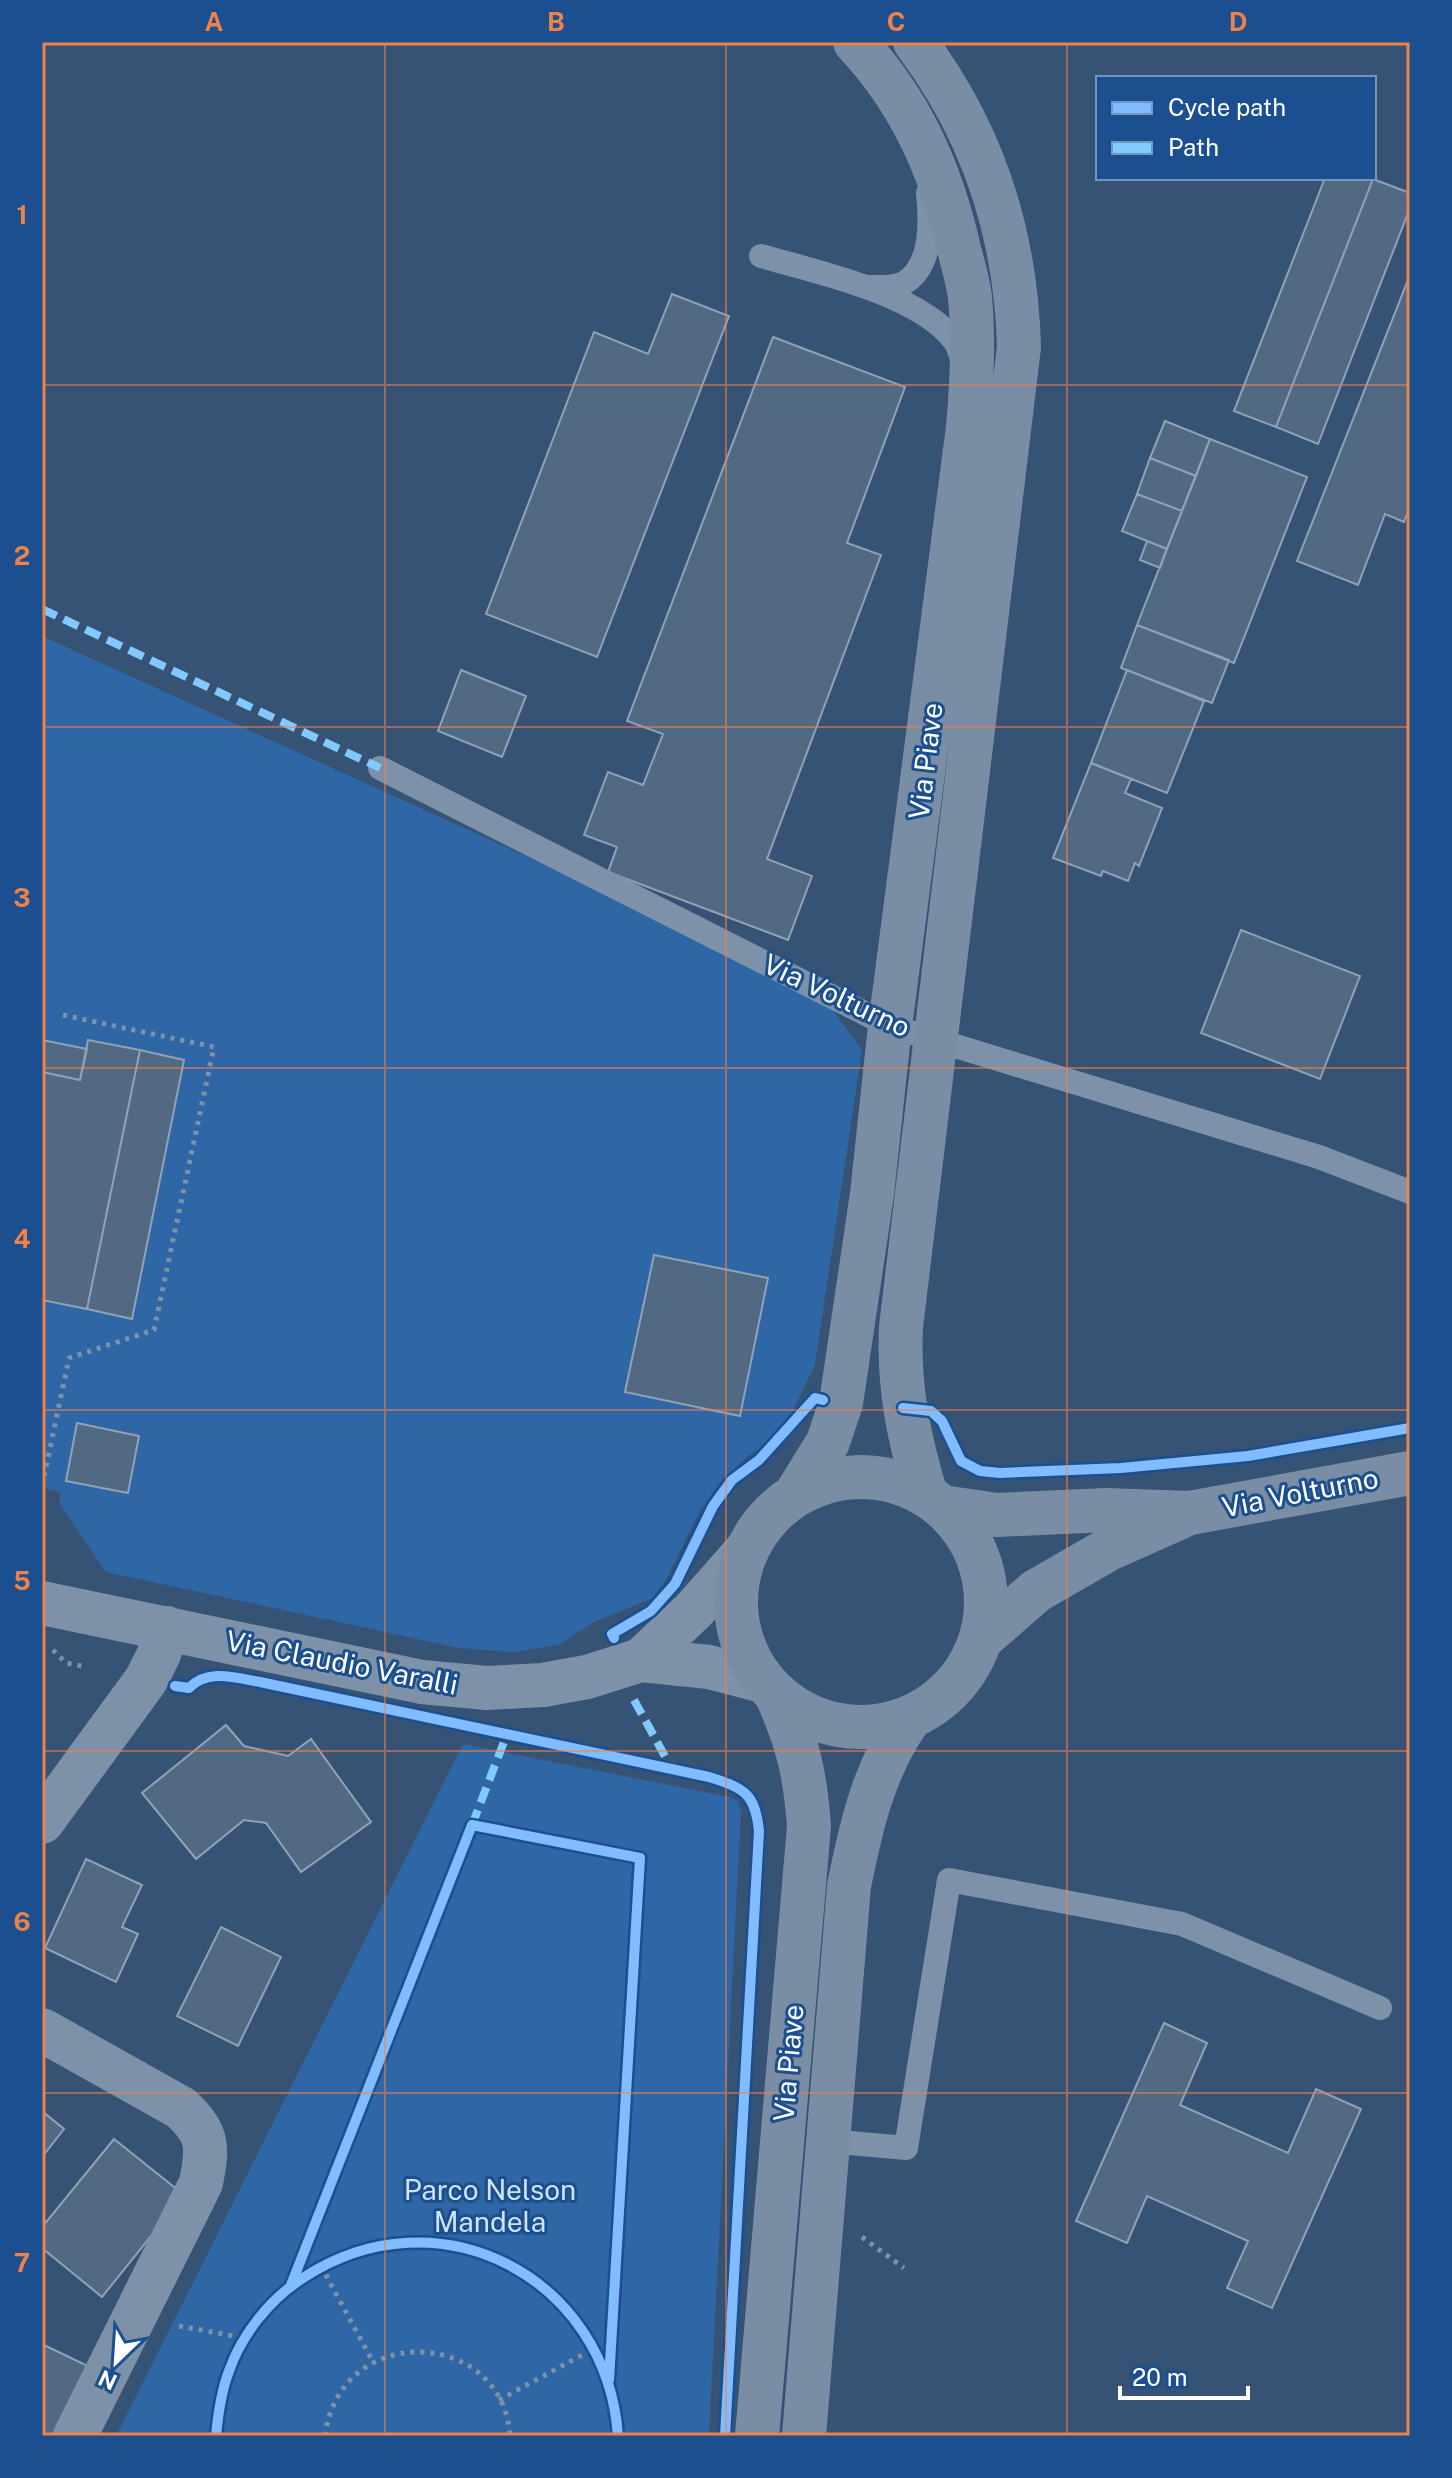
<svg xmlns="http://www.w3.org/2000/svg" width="1452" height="2478" font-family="'Public Sans',sans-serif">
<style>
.green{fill:#2f66a5}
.building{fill:#526984;stroke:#92a2b6;stroke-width:2}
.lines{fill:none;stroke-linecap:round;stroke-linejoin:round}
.path{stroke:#7d92a8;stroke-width:5;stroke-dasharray:4 6;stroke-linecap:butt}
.lane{stroke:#7d92a8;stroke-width:24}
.street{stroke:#7d92a8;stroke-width:44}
.secondary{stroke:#798da4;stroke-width:44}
.quiet{stroke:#80caff;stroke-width:8;stroke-dasharray:16 8;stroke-linecap:butt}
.cycleway-casing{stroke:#1b4f8f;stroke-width:15}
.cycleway{stroke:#80bcff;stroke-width:10}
.grid{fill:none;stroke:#ee8249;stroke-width:2;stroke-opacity:0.55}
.labels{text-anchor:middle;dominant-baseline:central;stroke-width:6;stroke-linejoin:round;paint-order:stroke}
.street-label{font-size:28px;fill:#fff;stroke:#1b4f8f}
.park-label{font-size:28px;fill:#cfe3fa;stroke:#1b4f8f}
.neatline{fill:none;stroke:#ee8249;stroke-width:3}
.grid-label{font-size:26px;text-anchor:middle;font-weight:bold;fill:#ee8249}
</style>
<rect width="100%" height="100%" fill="#365274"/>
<path class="green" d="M42,636l609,277 178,92 33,45 -47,315 -30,62 -12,13 -25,16 -27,25 -21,30 -34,69 -15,19 -57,23 -35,23 -46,7 -54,-4 -353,-76 -47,-69 2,-11 -19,-4v-416l44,-23 -44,-9z
M463,1744l267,53 8,4 3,10 -32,625h-593z"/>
<path class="building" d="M1325,178l48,1 -97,248 -42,-16z
M1373,179l37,14v15l-92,236 -42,-17z
M1408,280l2,1v226l-6,15 -19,-8 -27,71 -61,-24z
M672,294l57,22 -132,341 -111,-43 108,-282 54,22z
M773,337l132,50 -58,156 34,12 -114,304 45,17 -24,64 -180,-68 9,-25 -33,-12 24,-63 35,13 20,-51 -36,-13z
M1165,421l45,18 -14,37 -46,-18z
M1210,439l97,38 -73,186 -97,-38z
M1150,458l46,18 -14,35 -45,-17z
M1137,494l45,17 -15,38 -45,-18z
M1147,541l20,8 -7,19 -20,-8z
M1137,625l92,35 -17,43 -91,-35z
M461,670l65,26 -24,61 -64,-26z
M1127,670l77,31 -37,92 -76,-30z
M1091,763l40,16 -6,14 37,15 -23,58 -4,-3 -7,18 -25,-10 -2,5 -48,-18z
M1241,930l119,46 -40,103 -119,-46z
M42,1040l45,9 -7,31 -38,-8z
M88,1040l52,10 -53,259 -45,-9v-228l38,8z
M140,1050l44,10 -52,259 -45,-10z
M654,1255l114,23 -28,138 -115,-24z
M77,1423l62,13 -11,57 -62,-12z
M226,1725l18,21 44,10 23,-17 60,83 -70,50 -35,-49 -22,-3 -48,39 -54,-66z
M86,1859l56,26 -20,42 16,7 -22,48 -71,-34z
M221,1927l60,30 -43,89 -61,-30z
M1164,2023l43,20 -27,62 108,48 28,-64 45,20 -89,199 -45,-20 21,-47 -101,-45 -20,47 -51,-22z
M42,2111l22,18 -22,28z
M114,2139l70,56 -82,102 -60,-49v-21z
M42,2344l54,26 -33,66 -21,-1z"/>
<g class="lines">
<path class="path" d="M42,1486l27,-128 85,-28 60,-283 -151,-32
M53,1650l13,13 16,3
M501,1733l208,44 30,10 9,7
M862,2237l42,31
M321,2266l52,96
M179,2326l66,12
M499,2400l96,-52
M325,2436c15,-116 178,-108 185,0"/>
<path class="lane" d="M761,256c55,16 156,37 193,84 4,5 7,15 9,23
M871,287c10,0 24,1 33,-4 29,-17 27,-62 24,-90
M380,768l510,258 429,131 91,35
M828,2141l78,7 43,-268 233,44 198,84"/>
<path class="street" d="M42,1603l380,79 65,6 56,-3 44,-8 54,-17 68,7 54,14
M641,1660l53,-50 51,-58
M42,1822l104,-142 13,-26 8,-26
M42,2030l139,78c28,25 27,40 20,75l-126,253"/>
<path class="secondary" d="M915,42c69,91 101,192 104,305l-118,980c-3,59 8,112 25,168
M736 1602a125 125 0 1 1 250 0a125 125 0 1 1-250 0Z
M796,1494l32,-52 13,-39 31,-209 18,-168 78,-599c4,-44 6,-86 2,-130 -2,-16 -7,-32 -11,-48 -18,-79 -48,-147 -104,-207
M942,1507l55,8 109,-5 84,3 220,-40
M980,1640l56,-49 73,-42 72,-32
M757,2436l52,-610c-4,-53 -11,-83 -33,-132
M804,2436l45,-550c12,-60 25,-118 61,-168"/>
<path class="quiet" d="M42,609l338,159
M634,1700l38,69
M472,1825l35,-91"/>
<defs>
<path id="cycleway" d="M903,1408l28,3 11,10 19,40 19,10 20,2 121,-5 127,-12 162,-28
M614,1638l-2,-4 39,-23 24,-27 38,-78 19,-26 27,-20 56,-62 8,2
M175,1686l14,2c19,-20 47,-10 71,-6l449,95c35,11 46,16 50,54l-34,605
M291,2285l181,-460 168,33 -31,522
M216,2436c2,-22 5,-44 13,-65 13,-37 41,-72 74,-93 135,-89 304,-1 315,158"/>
</defs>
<use href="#cycleway" class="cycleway-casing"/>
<use href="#cycleway" class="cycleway"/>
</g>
<path class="grid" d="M385,42v2394M726,42v2394M1067,42v2394M42,385h1368M42,727h1368M42,1068h1368M42,1410h1368M42,1751h1368M42,2093h1368"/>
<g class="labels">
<g class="street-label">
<text transform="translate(925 761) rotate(-83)">Via Piave</text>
<text transform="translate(837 995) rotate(25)">Via Volturno</text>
<text transform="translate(1300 1492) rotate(-11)">Via Volturno</text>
<text transform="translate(342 1662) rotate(11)">Via Claudio Varalli</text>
<text transform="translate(788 2063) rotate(-85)">Via Piave</text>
</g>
<g class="park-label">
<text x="490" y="2189">Parco Nelson<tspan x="490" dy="32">Mandela</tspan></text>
</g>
</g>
<rect width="1452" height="2478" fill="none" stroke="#1b4f8f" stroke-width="88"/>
<rect x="1096" y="76" width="280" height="104" fill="#1b4f8f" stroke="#7695bc" stroke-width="2"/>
<rect x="1112" y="102" width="40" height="12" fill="#80bcff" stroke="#7695bc" stroke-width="2"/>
<text x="1168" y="116" font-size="24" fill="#ffffff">Cycle path</text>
<rect x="1112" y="142" width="40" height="12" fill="#80caff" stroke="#7695bc" stroke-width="2"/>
<text x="1168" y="156" font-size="24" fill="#ffffff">Path</text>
<g transform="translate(116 2362) rotate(205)" stroke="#1b4f8f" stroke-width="6" paint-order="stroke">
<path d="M0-6L14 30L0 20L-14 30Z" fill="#ffffff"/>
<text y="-12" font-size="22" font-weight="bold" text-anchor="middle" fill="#ffffff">N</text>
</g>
<path d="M1120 2386v12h128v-12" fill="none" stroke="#ffffff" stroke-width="4"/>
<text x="1132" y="2386" font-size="24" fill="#ffffff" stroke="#1b4f8f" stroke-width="6" paint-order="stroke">20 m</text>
<rect x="44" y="44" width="1364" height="2390" class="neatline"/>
<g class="grid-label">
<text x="214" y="31">A</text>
<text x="556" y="31">B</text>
<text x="896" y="31">C</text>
<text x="1238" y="31">D</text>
<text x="22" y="224">1</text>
<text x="22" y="565">2</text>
<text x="22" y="907">3</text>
<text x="22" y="1248">4</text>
<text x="22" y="1590">5</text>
<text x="22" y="1931">6</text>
<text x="22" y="2272">7</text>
</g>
</svg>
